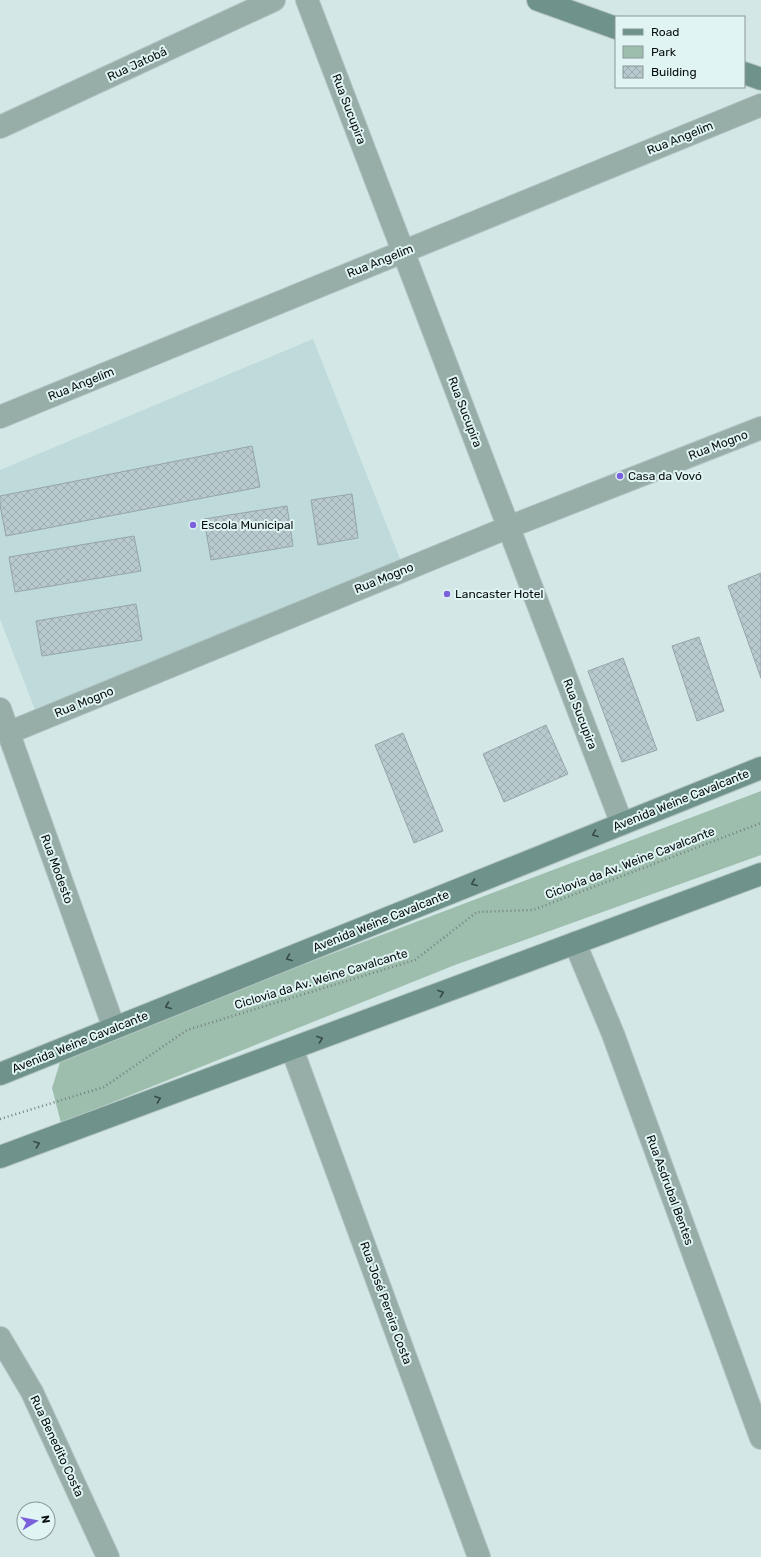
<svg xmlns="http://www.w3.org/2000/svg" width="761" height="1557" font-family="Rubik,sans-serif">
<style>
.built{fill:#bedada}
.park{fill:#9ebead}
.building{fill:url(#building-cross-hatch);stroke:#95a5aa}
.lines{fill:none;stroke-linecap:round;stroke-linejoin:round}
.minor-casing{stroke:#b3c4c4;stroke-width:24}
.tertiary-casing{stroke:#b3c4c4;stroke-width:24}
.secondary-casing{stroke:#b3c4c4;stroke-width:24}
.path{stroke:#748080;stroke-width:2.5;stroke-dasharray:1 3;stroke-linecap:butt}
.minor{stroke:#96ada8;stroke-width:22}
.tertiary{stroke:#96ada8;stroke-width:22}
.secondary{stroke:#6f938b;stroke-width:22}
.oneway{stroke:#364a46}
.poi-dot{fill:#7b61dc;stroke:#e1f4f4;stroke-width:1.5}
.labels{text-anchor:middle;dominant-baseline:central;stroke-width:4;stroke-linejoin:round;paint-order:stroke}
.street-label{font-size:12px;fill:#080e0e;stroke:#e1f4f4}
.poi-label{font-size:12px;fill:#080e0e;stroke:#e1f4f4;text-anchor:start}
</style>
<defs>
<pattern id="building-cross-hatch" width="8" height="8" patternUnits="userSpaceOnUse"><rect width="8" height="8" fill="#b9cace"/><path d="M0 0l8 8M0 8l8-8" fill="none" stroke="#9eacb0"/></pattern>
</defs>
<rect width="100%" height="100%" fill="#d4e7e7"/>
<path class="built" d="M313,339l95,240 -371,136 -37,-96v-149z"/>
<path class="park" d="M761,791v64l-306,110 -394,158 -9,-35 10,-32z"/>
<path class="building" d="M252,446l8,41 -254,49 -6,-31v-9z
M352,494l6,44 -40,7 -7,-45z
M287,506l6,40 -82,14 -7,-41z
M134,536l7,35 -126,21 -6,-35z
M761,573v105l-33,-92z
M136,604l6,36 -100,16 -6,-35z
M699,637l25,74 -27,10 -25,-75z
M623,658l34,92 -35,12 -34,-91z
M546,725l22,49 -64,28 -21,-48z
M403,733l40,98 -29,12 -39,-98z"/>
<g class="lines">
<defs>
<path id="minor" d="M0,127l274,-127
M0,417l761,-312
M8,733l501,-206 252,-99
M575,943l38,91 148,404
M0,1338l32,54 76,165"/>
<path id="tertiary" d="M307,0l315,824
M0,709l114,319
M292,1049l187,508"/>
<path id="secondary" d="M538,0l78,28
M744,73l17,6
M0,1074l761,-306
M0,1157l761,-283"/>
</defs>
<use href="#minor" class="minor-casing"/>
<use href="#tertiary" class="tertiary-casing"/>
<use href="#secondary" class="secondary-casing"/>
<path class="path" d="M0,1119l104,-32 83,-57 228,-70 62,-48 56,-2 228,-87"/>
<use href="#minor" class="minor"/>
<use href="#tertiary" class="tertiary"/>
<use href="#secondary" class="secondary"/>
</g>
<defs><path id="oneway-chevron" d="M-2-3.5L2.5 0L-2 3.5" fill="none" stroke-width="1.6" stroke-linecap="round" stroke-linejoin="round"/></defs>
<g class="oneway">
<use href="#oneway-chevron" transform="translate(595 834) rotate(158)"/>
<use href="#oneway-chevron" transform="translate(474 883) rotate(158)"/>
<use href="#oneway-chevron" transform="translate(289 958) rotate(158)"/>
<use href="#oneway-chevron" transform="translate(441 993) rotate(-20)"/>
<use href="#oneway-chevron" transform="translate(168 1006) rotate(158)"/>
<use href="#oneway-chevron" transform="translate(320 1039) rotate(-20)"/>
<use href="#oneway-chevron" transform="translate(158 1099) rotate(-20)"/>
<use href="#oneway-chevron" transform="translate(37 1144) rotate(-20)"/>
</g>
<g class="poi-dot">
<circle cx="620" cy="476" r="4"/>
<circle cx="193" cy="525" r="4"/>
<circle cx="447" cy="594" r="4"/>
</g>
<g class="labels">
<g class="street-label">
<text transform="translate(137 64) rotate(-25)">Rua Jatobá</text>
<text transform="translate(349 109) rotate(69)">Rua Sucupira</text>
<text transform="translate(680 138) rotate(-22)">Rua Angelim</text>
<text transform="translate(380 261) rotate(-22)">Rua Angelim</text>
<text transform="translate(81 384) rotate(-22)">Rua Angelim</text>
<text transform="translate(465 412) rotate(69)">Rua Sucupira</text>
<text transform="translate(718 445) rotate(-21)">Rua Mogno</text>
<text transform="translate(384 578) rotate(-22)">Rua Mogno</text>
<text transform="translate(84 702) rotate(-22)">Rua Mogno</text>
<text transform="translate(580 714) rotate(69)">Rua Sucupira</text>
<text transform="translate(681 800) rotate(-22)">Avenida Weine Cavalcante</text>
<text transform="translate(630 863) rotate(-21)">Ciclovia da Av. Weine Cavalcante</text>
<text transform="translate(57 869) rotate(70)">Rua Modesto</text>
<text transform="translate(381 921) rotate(-22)">Avenida Weine Cavalcante</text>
<text transform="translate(321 979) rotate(-17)">Ciclovia da Av. Weine Cavalcante</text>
<text transform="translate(80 1042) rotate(-22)">Avenida Weine Cavalcante</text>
<text transform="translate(670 1190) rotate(70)">Rua Asdrubal Bentes</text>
<text transform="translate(386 1303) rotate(70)">Rua José Pereira Costa</text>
<text transform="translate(57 1446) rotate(65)">Rua Benedito Costa</text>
</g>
<g class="poi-label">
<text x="628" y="476">Casa da Vovó</text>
<text x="201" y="525">Escola Municipal</text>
<text x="455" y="594">Lancaster Hotel</text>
</g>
</g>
<rect x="615" y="16" width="130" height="72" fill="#e1f4f4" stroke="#8a9898"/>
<rect x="623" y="29" width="20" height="6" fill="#6f938b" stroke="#8a9898"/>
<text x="651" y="36" font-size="12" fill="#080e0e">Road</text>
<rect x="623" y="46" width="20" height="12" fill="#9ebead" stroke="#8a9898"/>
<text x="651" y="56" font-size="12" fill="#080e0e">Park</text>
<rect x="623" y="66" width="20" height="12" fill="url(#building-cross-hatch)" stroke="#8a9898"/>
<text x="651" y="76" font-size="12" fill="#080e0e">Building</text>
<g transform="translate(36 1521) rotate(80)"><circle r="19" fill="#e1f4f4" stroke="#8a9898"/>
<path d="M0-3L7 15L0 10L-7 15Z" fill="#7b61dc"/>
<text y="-6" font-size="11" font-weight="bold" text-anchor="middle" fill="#080e0e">N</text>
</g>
</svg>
